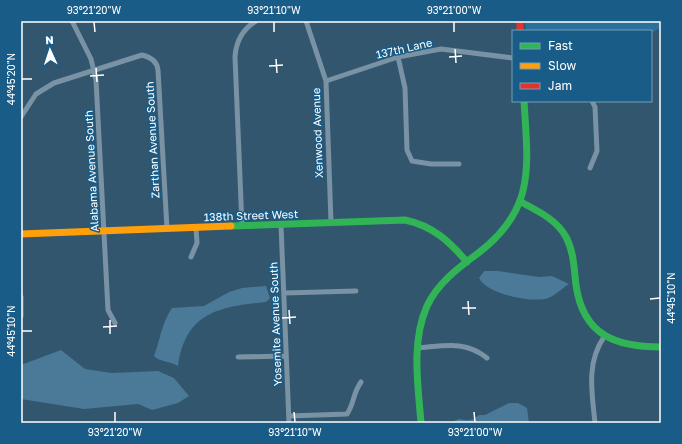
<svg xmlns="http://www.w3.org/2000/svg" width="682" height="444" font-family="'Golos Text',sans-serif">
<style>
.green{fill:#2a719e}
.water{fill:#4b7998}
.lines{fill:none;stroke-linecap:round;stroke-linejoin:round}
.street{stroke:#7992a4;stroke-width:5}
.fast{stroke:#30b455;stroke-width:7}
.slow{stroke:#ff9f0a;stroke-width:7}
.jam{stroke:#e5322d;stroke-width:7}
.ticks{fill:none;stroke:#fff;stroke-width:1.5}
.labels{text-anchor:middle;dominant-baseline:central;stroke-width:3;stroke-linejoin:round;paint-order:stroke}
.street-label{font-size:11px;fill:#fff;stroke:#195c87}
.neatline{fill:none;stroke:#fff;stroke-width:1.5}
.ticks-label{font-size:10px;text-anchor:middle;fill:#fff}
</style>
<rect width="100%" height="100%" fill="#32566e"/>
<path class="green" d="M525,21h136v7l-10,5v-2h-125z"/>
<path class="water" d="M484,271h14l41,6 13,-1 17,8c-7,4 -16,14 -24,15 -17,3 -58,-5 -66,-21z
M266,286l4,12 -4,4c-47,5 -80,10 -88,64 -7,-5 -19,-4 -24,-10 6,-16 8,-34 18,-48l32,-2 25,-14 13,-4z
M61,350l24,19 27,4 46,-2 16,7 15,18 -11,7 -26,7 -14,-6 -54,5 -63,-10v-34z
M509,403h9l9,5 2,15h-79l9,-4c9,2 13,2 20,-4h6z"/>
<g class="lines">
<path class="street" d="M72,21l19,38 5,21 12,230 7,13
M306,21l20,60 5,141
M398,57l7,31 2,62 5,11 19,3h28
M326,81l72,-24 43,-8 72,9
M21,117l15,-23 18,-11 88,-28c9,2 15,6 16,15l9,159
M590,168l7,-17 -2,-44 -3,-6
M281,225l8,198
M242,226l-7,-169c1,-16 8,-28 21,-36
M191,257l6,-14 -1,-15
M284,293l72,-2
M21,297v19
M417,348c27,-2 48,-8 70,10
M238,357l48,-1
M289,416l58,-2c8,-12 5,-19 14,-32
M595,423c-3,-30 -9,-60 9,-86"/>
<path class="fast" d="M521,202c17,9 36,18 45,35 8,15 8,32 10,48 7,50 39,62 85,62
M231,226l174,-6c28,6 44,21 62,42
M421,423c-3,-38 -10,-81 6,-117 10,-22 31,-38 50,-52 59,-44 51,-87 47,-153"/>
<path class="slow" d="M21,234l210,-8"/>
<path class="jam" d="M520,21v10"/>
</g>
<path class="ticks" d="M94,22l1,10M274,22v10M454,22v10M455,49l1,14M449,57l13,-1M276,59l1,14M269,66l14,-1M96,68l1,14M90,76l14,-1M22,79h10M650,299l10,-1M468,301l1,14M462,308h14M289,310l1,14M282,318l14,-1M110,320v14M103,327l14,-1M22,331h10M115,412v10M294,412l1,10M474,412l1,10"/>
<g class="labels">
<g class="street-label">
<text transform="translate(404 48) rotate(-13)">137th Lane</text>
<text transform="translate(317 133) rotate(-92)">Xenwood Avenue</text>
<text transform="translate(152 140) rotate(-93)">Zarthan Avenue South</text>
<text transform="translate(91 171) rotate(-93)">Alabama Avenue South</text>
<text transform="translate(251 215) rotate(-2)">138th Street West</text>
<text transform="translate(275 324) rotate(-92)">Yosemite Avenue South</text>
</g>
</g>
<rect width="682" height="444" fill="none" stroke="#195c87" stroke-width="44"/>
<rect x="512" y="30" width="140" height="72" fill="#195c87" stroke="#759db7"/>
<rect x="520" y="43" width="20" height="6" fill="#30b455" stroke="#759db7"/>
<text x="548" y="50" font-size="12" fill="#ffffff">Fast</text>
<rect x="520" y="63" width="20" height="6" fill="#ff9f0a" stroke="#759db7"/>
<text x="548" y="70" font-size="12" fill="#ffffff">Slow</text>
<rect x="520" y="83" width="20" height="6" fill="#e5322d" stroke="#759db7"/>
<text x="548" y="90" font-size="12" fill="#ffffff">Jam</text>
<g transform="translate(50 50) rotate(357)" stroke="#195c87" stroke-width="3" paint-order="stroke">
<path d="M0-3L7 15L0 10L-7 15Z" fill="#ffffff"/>
<text y="-6" font-size="11" font-weight="bold" text-anchor="middle" fill="#ffffff">N</text>
</g>
<rect x="22" y="22" width="638" height="400" class="neatline"/>
<g class="ticks-label">
<text x="94" y="14">93°21'20"W</text>
<text x="274" y="14">93°21'10"W</text>
<text x="454" y="14">93°21'00"W</text>
<text transform="translate(11 79) rotate(-90)" y="4">44°45'20"N</text>
<text transform="translate(671 298) rotate(-90)" y="4">44°45'10"N</text>
<text transform="translate(11 331) rotate(-90)" y="4">44°45'10"N</text>
<text x="115" y="436">93°21'20"W</text>
<text x="295" y="436">93°21'10"W</text>
<text x="475" y="436">93°21'00"W</text>
</g>
</svg>
